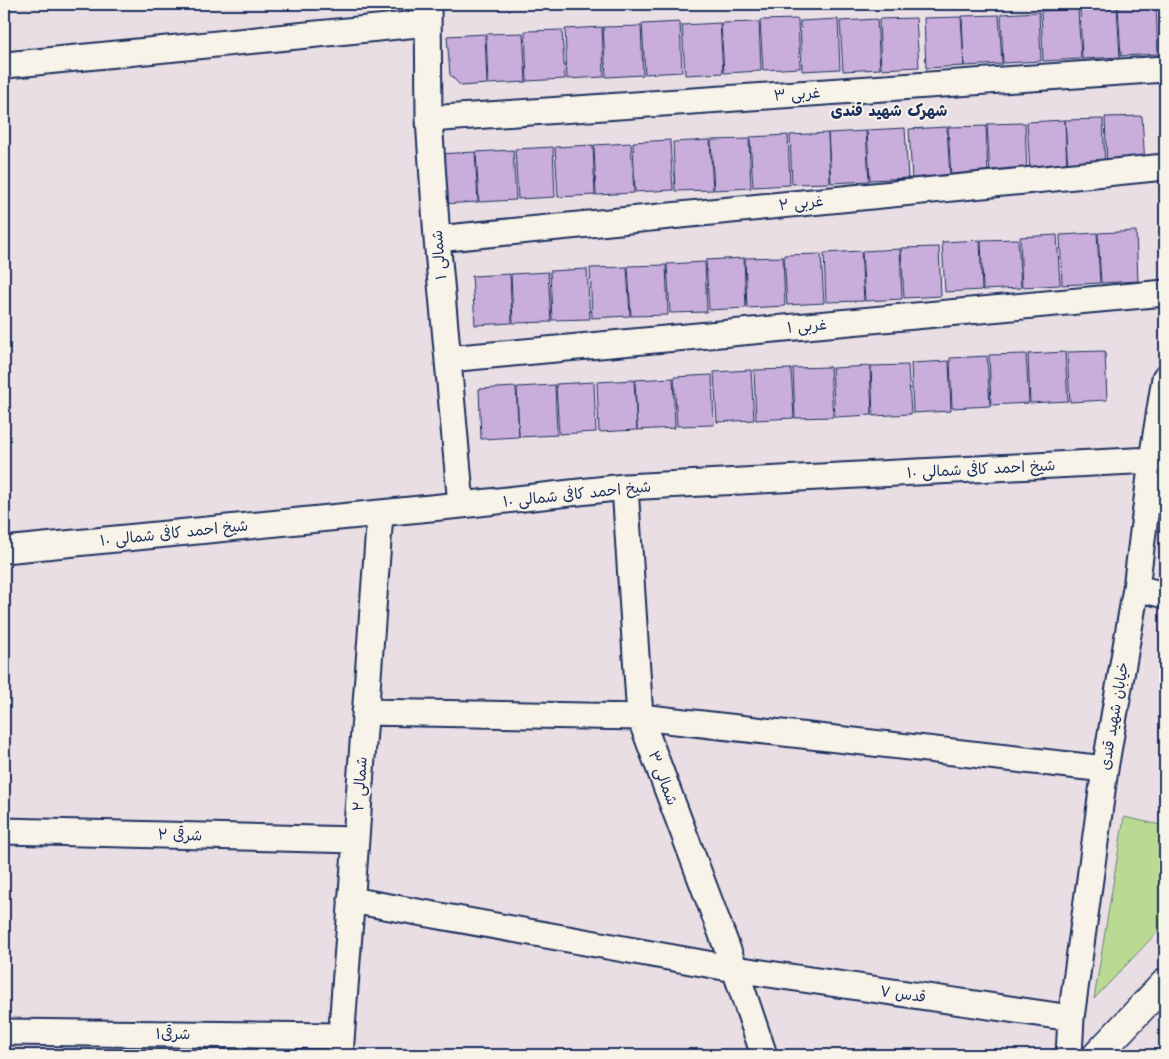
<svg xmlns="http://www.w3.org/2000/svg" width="1169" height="1059" font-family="'Comic Neue','Playpen Sans Arabic',sans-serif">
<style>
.green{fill:#bad992;stroke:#6a8478}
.building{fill:#c9adda;stroke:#1b2f5e}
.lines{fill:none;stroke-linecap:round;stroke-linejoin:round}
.street-casing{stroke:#1b2f5e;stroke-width:29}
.secondary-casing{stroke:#1b2f5e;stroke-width:31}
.street{stroke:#f7f3e8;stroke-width:25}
.secondary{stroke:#f7f3e8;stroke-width:28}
.labels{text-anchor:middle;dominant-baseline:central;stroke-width:4;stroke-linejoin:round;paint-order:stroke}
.street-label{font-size:15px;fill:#1b2f5e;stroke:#f7f3e8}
.neighbourhood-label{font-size:16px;font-weight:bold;fill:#1b2f5e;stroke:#f7f3e8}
</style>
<rect width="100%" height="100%" fill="#e9dee4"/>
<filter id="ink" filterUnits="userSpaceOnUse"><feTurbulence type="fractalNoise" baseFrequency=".02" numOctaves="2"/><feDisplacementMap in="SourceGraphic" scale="10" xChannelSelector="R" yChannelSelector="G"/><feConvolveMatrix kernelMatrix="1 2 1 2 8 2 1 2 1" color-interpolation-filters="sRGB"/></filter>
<g filter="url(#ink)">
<path class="green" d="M1124,817l41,9v98l-71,75z"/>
<path class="building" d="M1156,5l2,49 -37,2 -3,-49z
M1117,7l3,50 -38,2 -2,-50z
M1078,9l3,50 -38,2 -2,-50z
M1039,12l2,49 -38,2 -2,-49z
M999,15l3,49 -38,2 -2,-50z
M961,17l3,49 -38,2 -2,-50z
M916,18l3,49 -38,2 -2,-50z
M798,19l2,49 -37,2 -3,-50z
M838,19l2,50 -38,2 -2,-50z
M877,19l3,50 -37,2 -3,-50z
M680,22l2,50 -37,2 -3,-50z
M759,22l2,49 -37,2 -3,-50z
M720,23l3,50 -38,2 -3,-50z
M641,26l2,49 -37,2 -3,-50z
M602,27l2,50 -37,2 -2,-50z
M562,30l3,49 -38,2 -2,-50z
M523,33l3,49 -38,2 -2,-50z
M485,34l2,50 -26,2 -11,-11 -3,-39z
M1142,116l3,49 -38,2 -2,-50z
M1103,119l2,49 -37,2 -3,-50z
M1065,120l2,50 -37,1 -3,-49z
M1025,123l2,49 -37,2 -3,-50z
M986,126l2,49 -37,2 -3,-50z
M947,127l3,50 -38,2 -3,-50z
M905,128l3,50 -38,2 -3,-50z
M866,131l3,50 -38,2 -3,-50z
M828,133l2,50 -38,1 -2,-49z
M788,135l2,50 -37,2 -3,-50z
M749,139l2,49 -37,2 -3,-50z
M670,140l3,50 -38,2 -2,-50z
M710,140l3,50 -38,1 -2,-49z
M631,143l3,50 -38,2 -2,-50z
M593,145l2,50 -37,2 -3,-50z
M553,147l2,50 -37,2 -3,-50z
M513,150l3,50 -37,2 -3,-50z
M475,152l3,50 -38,2 -2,-50z
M1136,231l2,50 -37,2 -3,-50z
M1097,233l3,50 -38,2 -2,-50z
M1057,235l3,50 -38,2 -2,-50z
M1018,239l3,49 -38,2 -2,-50z
M980,240l2,50 -37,2 -3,-50z
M939,247l2,49 -37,2 -3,-50z
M900,249l2,50 -37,2 -3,-50z
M861,251l3,50 -38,1 -2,-49z
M821,254l3,49 -37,2 -3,-50z
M783,257l2,49 -38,2 -2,-50z
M744,258l2,50 -37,2 -3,-50z
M705,262l2,50 -37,1 -3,-49z
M666,265l2,50 -37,1 -3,-50z
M627,267l3,49 -38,2 -2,-50z
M587,269l3,50 -38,1 -2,-49z
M548,272l3,50 -38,1 -2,-49z
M510,274l2,49 -37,2 -3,-49z
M1105,351l2,49 -37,2 -3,-50z
M1065,352l3,49 -38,2 -2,-49z
M1026,354l3,49 -38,2 -2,-50z
M987,356l3,50 -38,2 -2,-50z
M949,361l2,50 -38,2 -2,-50z
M908,365l3,49 -38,2 -2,-50z
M870,366l2,49 -37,2 -3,-49z
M830,367l3,50 -38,1 -2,-50z
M791,369l3,49 -38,2 -2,-50z
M751,370l3,50 -37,2 -3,-50z
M712,375l2,50 -37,1 -3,-49z
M673,378l2,50 -38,2 -2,-50z
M634,380l3,50 -38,2 -2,-50z
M594,382l2,50 -37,2 -3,-50z
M555,385l2,50 -38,2 -2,-50z
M516,387l3,50 -38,2 -2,-50z"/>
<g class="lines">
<defs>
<path id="street" d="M428,4l1,115 8,120 24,266
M6,65l422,-42
M429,119l736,-50
M437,239l728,-72
M448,359l717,-66
M625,487l15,230 95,252 29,86
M4,550l457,-45 164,-18 527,-27
M1136,588l29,7
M365,712l275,5 465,52
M4,831l352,9
M351,900l384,69 336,49
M4,1032l337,4
M340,1055l40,-541
M1069,1055l2,-37 34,-249 31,-181 16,-128 13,-82"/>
<path id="secondary" d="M1097,1055l68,-72"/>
</defs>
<use href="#street" class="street-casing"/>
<use href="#secondary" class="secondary-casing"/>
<use href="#street" class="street"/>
<use href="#secondary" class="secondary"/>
</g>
</g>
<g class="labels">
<g class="street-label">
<text transform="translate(797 94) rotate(-4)">غربی ۳</text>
<text transform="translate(801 203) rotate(-6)">۲ غربی</text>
<text transform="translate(439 255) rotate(-95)">۱ شمالی</text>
<text transform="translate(807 326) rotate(-5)">۱ غربی</text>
<text transform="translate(981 469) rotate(-3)">شیخ احمد کافی شمالی ۱۰</text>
<text transform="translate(577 494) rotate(-6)">شیخ احمد کافی شمالی ۱۰</text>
<text transform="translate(174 533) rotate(-6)">شیخ احمد کافی شمالی ۱۰</text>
<text transform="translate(1114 716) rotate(-80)">خیابان شهید قندی</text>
<text transform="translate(663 778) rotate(69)">شمالی ۳</text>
<text transform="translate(360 784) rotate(-86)">شمالی ۲</text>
<text transform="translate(180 835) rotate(2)">شرقی ۲</text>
<text transform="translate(903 994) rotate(8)">قدس ۷</text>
<text transform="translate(173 1034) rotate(1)">شرقی۱</text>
</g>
<g class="neighbourhood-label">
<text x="889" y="111">شهرک شهید قندی</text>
</g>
</g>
<rect width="1169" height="1059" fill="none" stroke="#f7f3e8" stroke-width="20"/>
<rect x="10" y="10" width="1149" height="1039" fill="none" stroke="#1b2f5e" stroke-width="2" filter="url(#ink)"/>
</svg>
